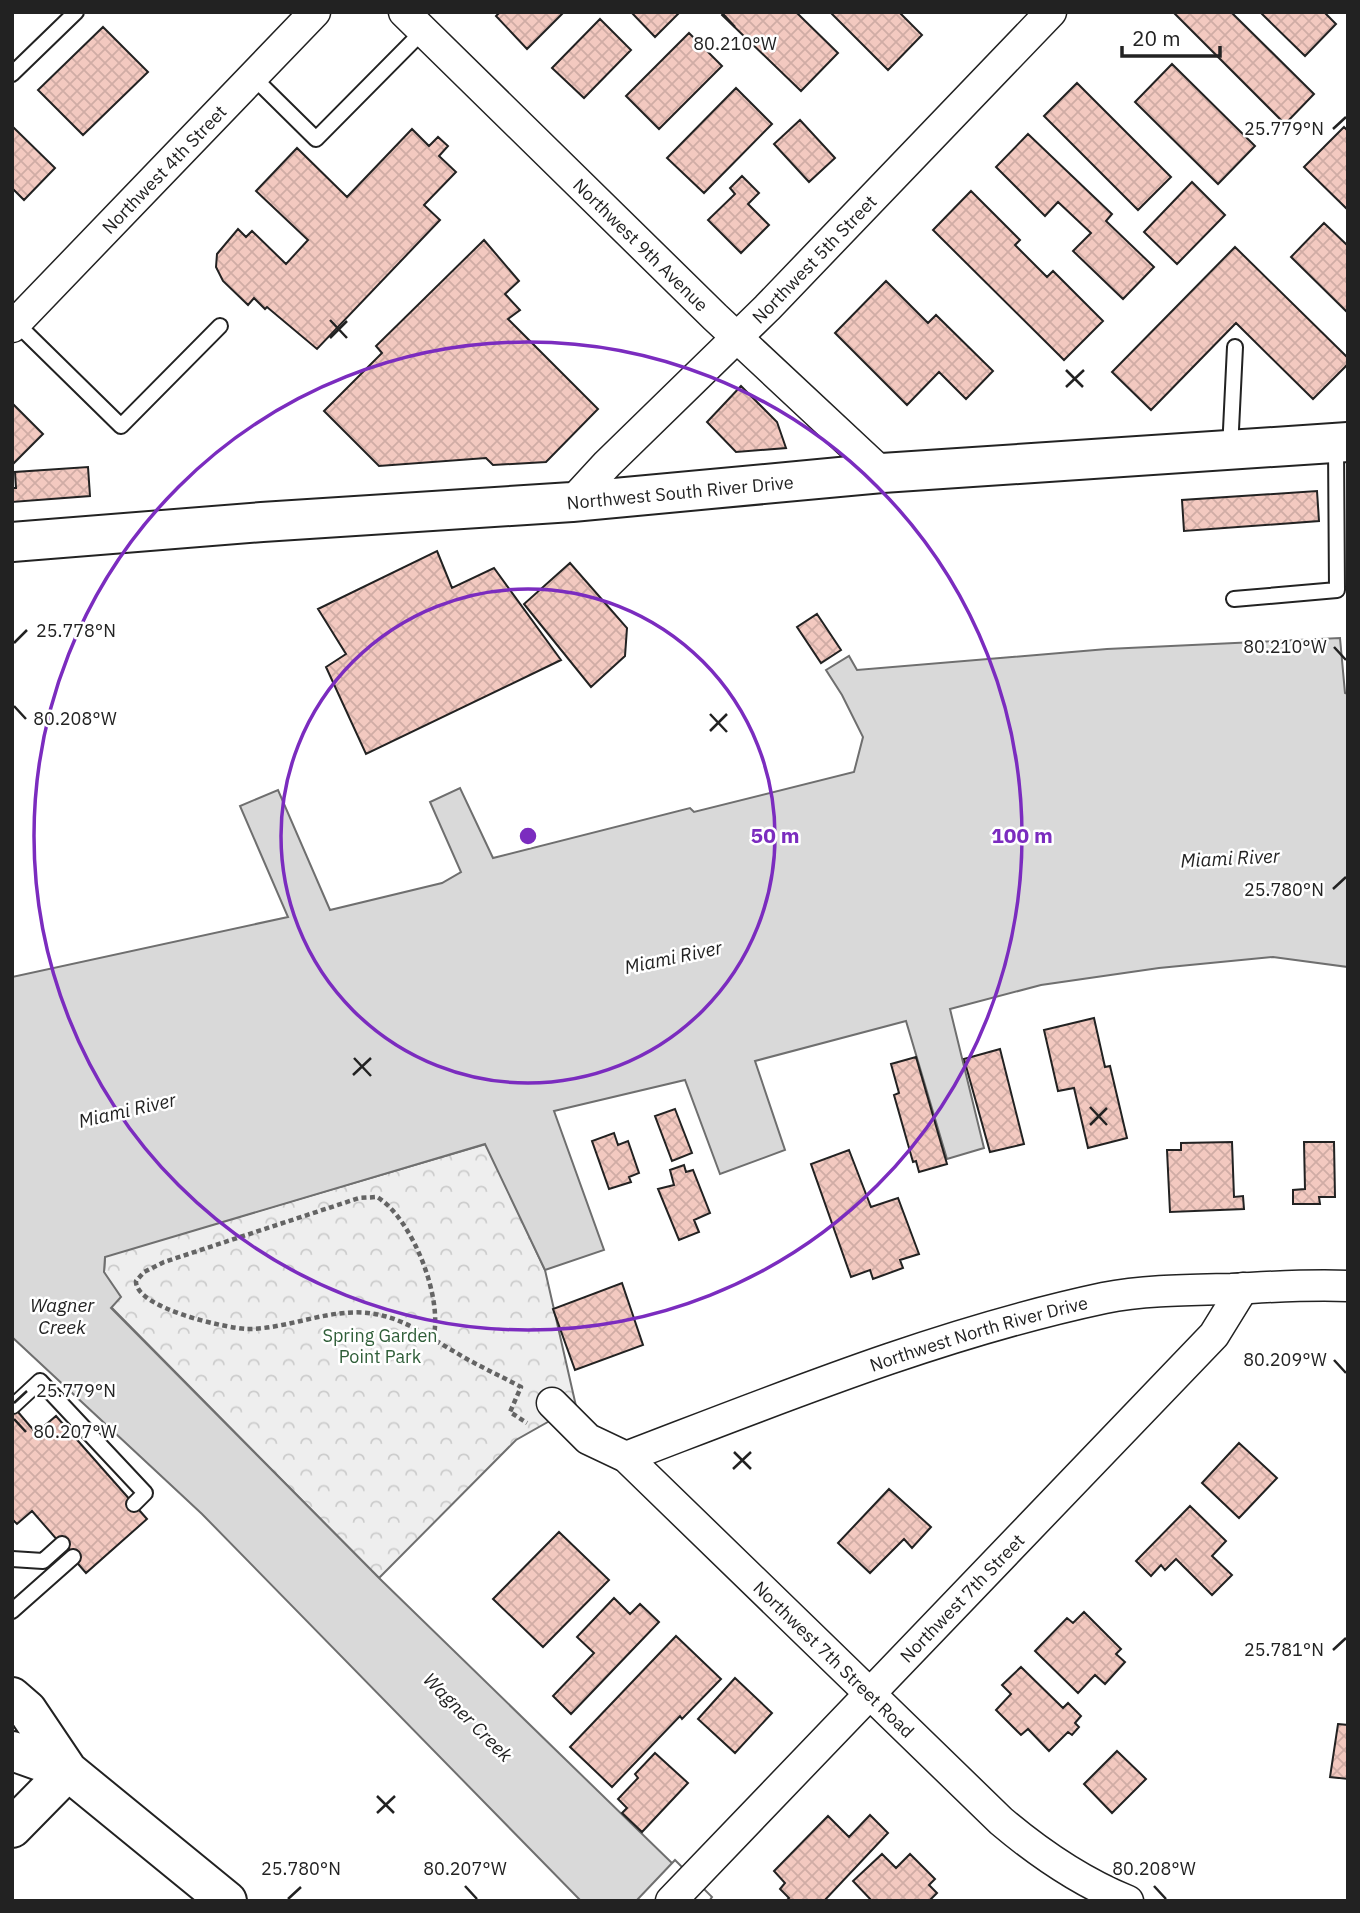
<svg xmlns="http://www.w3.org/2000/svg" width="1360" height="1913" font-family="'IBM Plex Sans',sans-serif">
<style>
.park{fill:url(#park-crowns);stroke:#6f6f6f;stroke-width:2}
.water{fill:#d9d9d9;stroke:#6f6f6f;stroke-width:2}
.pier{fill:#fff;stroke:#6f6f6f;stroke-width:2}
.building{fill:url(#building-cross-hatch);stroke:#222;stroke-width:2}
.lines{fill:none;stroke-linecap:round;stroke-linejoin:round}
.service-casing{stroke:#222;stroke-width:18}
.minor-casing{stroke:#222;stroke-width:33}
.secondary-casing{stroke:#222;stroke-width:42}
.primary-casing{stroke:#222;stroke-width:42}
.path{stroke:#646464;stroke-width:4.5;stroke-dasharray:5 3.5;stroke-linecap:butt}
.service{stroke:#fff;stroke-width:14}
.minor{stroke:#fff;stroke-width:30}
.secondary{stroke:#fff;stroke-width:38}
.primary{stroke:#fff;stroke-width:38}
.ticks{fill:none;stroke:#222;stroke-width:2.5}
.ring{fill:none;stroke:#7b2cbf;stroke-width:3.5}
.labels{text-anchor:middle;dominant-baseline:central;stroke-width:5;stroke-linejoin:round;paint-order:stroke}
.street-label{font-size:18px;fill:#222;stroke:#fff}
.park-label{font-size:18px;fill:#2f5e38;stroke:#fff}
.water-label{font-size:19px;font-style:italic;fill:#222;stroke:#fff}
.ticks-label{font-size:18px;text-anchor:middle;fill:#222;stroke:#fff;stroke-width:5;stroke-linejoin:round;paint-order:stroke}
.centre{fill:#7b2cbf;stroke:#fff;stroke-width:3.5}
.ring-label{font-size:21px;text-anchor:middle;font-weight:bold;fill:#7b2cbf;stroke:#fff;stroke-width:5;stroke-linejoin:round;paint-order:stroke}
</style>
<defs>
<pattern id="park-crowns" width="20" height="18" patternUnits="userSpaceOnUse" patternTransform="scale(1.75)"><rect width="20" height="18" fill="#eee"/><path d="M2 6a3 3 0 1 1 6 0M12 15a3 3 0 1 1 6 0" fill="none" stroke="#ccc"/></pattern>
<pattern id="building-cross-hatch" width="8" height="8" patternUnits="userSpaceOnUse" patternTransform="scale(1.75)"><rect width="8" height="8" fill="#f3c9c0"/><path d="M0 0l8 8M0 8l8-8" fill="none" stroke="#d0aca5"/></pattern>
</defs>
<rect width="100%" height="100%" fill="#fff"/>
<path class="park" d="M486,1144l59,126 31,136 -60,34 -137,138 -268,-271 -7,-35 1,-16z"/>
<path class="water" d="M1340,638l5,55 3,1v273l-75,-10 -114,11 -118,17 -91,24 34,139 -37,11 -41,-138 -151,40 30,89 -65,24 -35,-94 -131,31 50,139 -59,20 -60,-126 -380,113 -1,15 17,25 -10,11 268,270 332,323h-130l-379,-387 -190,-177v-360l276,-60 -48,-111 38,-16 52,120 112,-27 19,-11 -31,-70 30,-14 33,70 197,-50 4,4 160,-40 9,-35 -21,-42 -16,-25 23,-14 8,14 250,-21z"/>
<path class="pier" d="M675,1860l37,37 -3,4h-73z"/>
<path class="building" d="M500,12h64l-37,37 -31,-33z
M631,12h49l-25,25z
M725,12h71l42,41 -37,38 -79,-76z
M830,12h69l23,23 -34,35z
M1173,12h58l83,82 -29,30z
M1260,12h64l12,12 -31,32z
M600,19l31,31 -47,48 -32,-30z
M103,27l45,45 -65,63 -45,-45z
M689,33l33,33 -63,63 -33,-33z
M1172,64l83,82 -37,38 -83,-82z
M1077,83l94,94 -33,33 -94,-94z
M736,88l36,36 -68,69 -37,-35z
M800,120l35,38 -26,24 -35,-38z
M12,126l43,42 -31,32 -12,-12z
M1344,127l4,4v79l-44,-43z
M412,129l17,17 9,-9 10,9 -9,10 17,16 -32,33 16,15 -123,129 -50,-42 -2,2 -11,-11 -6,7 -25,-24 -7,-14 1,-13 21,-25 8,8 6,-6 34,33 22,-24 -52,-49 41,-43 50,49z
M1028,134l84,80 -6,7 48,46 -31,32 -50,-48 18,-18 -33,-31 -13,14 -49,-49z
M742,176l17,17 -11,11 21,21 -28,28 -33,-33 27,-26 -5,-6z
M1192,182l33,33 -48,49 -33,-32z
M971,191l49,49 -5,5 32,32 6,-6 50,50 -39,39 -131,-130z
M1324,223l24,23v67l-57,-56z
M484,240l35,41 -14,13 15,16 -12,9 90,90 -52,53 -53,3 -7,-7 -107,8 -55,-55 58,-58 -6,-7z
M1235,247l113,111v6l-35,35 -77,-76 -85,87 -39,-38z
M886,281l42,42 8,-8 57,56 -27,28 -27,-27 -32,33 -72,-72z
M741,386l36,36 9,26 -50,4 -29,-30z
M12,403l31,31 -31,31z
M88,467l2,29 -78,6v-14h4l-1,-16z
M1317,491l2,30 -135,10 -2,-31z
M437,551l15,37 42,-20 67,92 -195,94 -40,-87 20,-13 -28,-45z
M570,563l57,65 -2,28 -34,31 -67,-83z
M817,614l24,36 -20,13 -24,-36z
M1094,1018l11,49 5,-1 17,72 -39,10 -14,-60 -16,3 -14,-61z
M1000,1049l24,95 -34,8 -26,-93z
M916,1057l31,107 -28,8 -3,-11 -3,1 -19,-67 5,-2 -8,-29z
M675,1109l17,44 -20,8 -17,-45z
M614,1133l4,12 10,-4 11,32 -10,4 2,5 -22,7 -17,-48z
M1232,1142l2,55 9,-1 1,13 -74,3 -3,-62h14v-7z
M1304,1142h30l1,55h-16l1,7h-27v-14l12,-1z
M849,1150l22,57 27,-9 21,56 -19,6 3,8 -30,11 -3,-9 -19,7 -40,-113z
M684,1165l2,7 7,-2 17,43 -16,7 5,12 -20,8 -21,-51 16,-4 -4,-15z
M622,1283l21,62 -68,25 -22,-61z
M12,1405l24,28 20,-17 91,103 -61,54 -54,-62 -15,13 -5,-5z
M1239,1443l38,35 -38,40 -37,-35z
M889,1489l42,38 -19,21 -8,-9 -34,34 -32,-30z
M1190,1506l36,35 -14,15 20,19 -20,20 -36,-36 -11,11 -4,-5 -10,11 -15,-15z
M559,1532l50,48 -66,67 -50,-48z
M614,1598l16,16 10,-10 19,18 -88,92 -18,-18 41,-43 -17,-16z
M1084,1612l37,37 -5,5 9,8 -20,22 -10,-9 -17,18 -43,-42 32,-33 6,5z
M676,1636l45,43 -39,40 -2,-3 -68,71 -42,-40z
M1021,1667l42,41 5,-5 13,13 -6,7 4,4 -7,8 -4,-3 -19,19 -21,-22 -7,6 -25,-25 15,-16 -9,-9z
M735,1678l37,35 -37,40 -37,-34z
M1338,1724l10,1v54l-18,-2z
M1117,1751l29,28 -34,34 -28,-29z
M655,1753l33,30 -46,49 -20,-19 5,-5 -9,-9 20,-21 -3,-4z
M870,1815l18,18 -64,68h-38l3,-3 -9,-9 5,-6 -11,-12 54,-55 21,21z
M882,1854l14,14 14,-14 25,25 -6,6 8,8 -8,8h-57l-19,-20z"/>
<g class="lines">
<defs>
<path id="service" d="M12,74l64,-62
M253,77l63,62 107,-108
M16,323l105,103 99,-100
M1230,450l5,-103
M1234,599l103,-9 -1,-145
M13,1406l27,-25 105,112 -11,11
M12,1559l31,2 19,-17
M12,1611l61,-54"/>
<g id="minor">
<path id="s1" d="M404,12l311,305 167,156"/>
<path id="s2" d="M12,327l303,-315"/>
<path id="s3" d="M572,502l35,-38 160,-156 284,-296"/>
<path id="s4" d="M552,1403l36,36 38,18 375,364c39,33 80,61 127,80"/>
<path id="s5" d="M626,1457c157,-60 314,-124 478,-159 41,-8 85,-8 127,-9 39,-2 78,-5 117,-3"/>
<path id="s6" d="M671,1901l543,-566 29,-47"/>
</g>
<g id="secondary">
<path id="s7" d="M12,542l250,-20 310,-20 310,-29 466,-31"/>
</g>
<path id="primary" d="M12,1697l15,13 41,61 159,130
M12,1751l56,20
M12,1828l56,-57"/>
</defs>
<use href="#service" class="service-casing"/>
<use href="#minor" class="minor-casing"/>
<use href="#secondary" class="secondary-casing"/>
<use href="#primary" class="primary-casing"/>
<path class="path" d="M433,1339c11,-40 -21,-121 -56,-142l-18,1 -195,64 -20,10 -8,9c-1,27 89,47 111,48 46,0 91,-26 137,-13 25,6 48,23 71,36 21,13 44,23 66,35l-11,25 17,11"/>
<use href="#service" class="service"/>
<use href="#minor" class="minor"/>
<use href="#secondary" class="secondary"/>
<use href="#primary" class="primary"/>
</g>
<path class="ticks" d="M723,14l12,13M1333,129l13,-12M330,320l17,18M330,338l17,-17M1066,370l17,17M1066,387l18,-17M14,643l13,-13M1334,647l12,13M14,706l12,13M710,714l17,18M710,731l17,-17M1333,889l13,-12M354,1058l17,18M353,1075l18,-17M1090,1107l17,18M1090,1125l17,-17M1334,1360l12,13M14,1403l13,-12M14,1419l12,13M734,1452l17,17M733,1469l18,-17M1333,1650l13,-12M377,1796l17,17M377,1813l18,-17M465,1886l12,13M1154,1886l12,13M288,1899l13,-12"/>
<g class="ring">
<circle cx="528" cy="836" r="247"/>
<circle cx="528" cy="836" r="494"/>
</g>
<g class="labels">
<g class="street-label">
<text stroke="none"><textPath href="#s2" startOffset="219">Northwest 4th Street</textPath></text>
<text stroke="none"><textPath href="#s1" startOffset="332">Northwest 9th Avenue</textPath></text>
<text stroke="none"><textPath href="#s3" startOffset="343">Northwest 5th Street</textPath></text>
<text stroke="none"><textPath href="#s7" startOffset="670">Northwest South River Drive</textPath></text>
<text stroke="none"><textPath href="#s5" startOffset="374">Northwest North River Drive</textPath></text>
<text stroke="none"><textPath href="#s6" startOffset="420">Northwest 7th Street</textPath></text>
<text stroke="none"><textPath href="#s4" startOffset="383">Northwest 7th Street Road</textPath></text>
</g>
<g class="park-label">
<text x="380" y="1335">Spring Garden<tspan x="380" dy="21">Point Park</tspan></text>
</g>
<g class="water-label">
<text transform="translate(1230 858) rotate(-3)">Miami River</text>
<text transform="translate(673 957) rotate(-12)">Miami River</text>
<text transform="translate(127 1110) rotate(-13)">Miami River</text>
<text x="62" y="1305">Wagner<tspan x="62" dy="22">Creek</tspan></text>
<text transform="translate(468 1717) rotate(45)">Wagner Creek</text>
</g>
</g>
<g class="ticks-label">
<text x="735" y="50">80.210°W</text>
<text x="1284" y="135">25.779°N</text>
<text x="76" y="637">25.778°N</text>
<text x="1285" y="653">80.210°W</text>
<text x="75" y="725">80.208°W</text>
<text x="1284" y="896">25.780°N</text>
<text x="1285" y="1366">80.209°W</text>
<text x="76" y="1397">25.779°N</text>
<text x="75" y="1438">80.207°W</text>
<text x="1284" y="1656">25.781°N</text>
<text x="465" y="1875">80.207°W</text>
<text x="1154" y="1875">80.208°W</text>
<text x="301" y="1875">25.780°N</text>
</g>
<circle cx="528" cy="836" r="10" class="centre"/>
<g class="ring-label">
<text x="775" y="843">50 m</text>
<text x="1022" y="843">100 m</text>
</g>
<rect width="1360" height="1913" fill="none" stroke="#222222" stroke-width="28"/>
<path d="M1122 46v10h98v-10" fill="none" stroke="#222222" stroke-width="3.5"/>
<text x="1132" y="46" font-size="21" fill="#222222" stroke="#ffffff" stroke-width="5" paint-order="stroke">20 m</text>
</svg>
